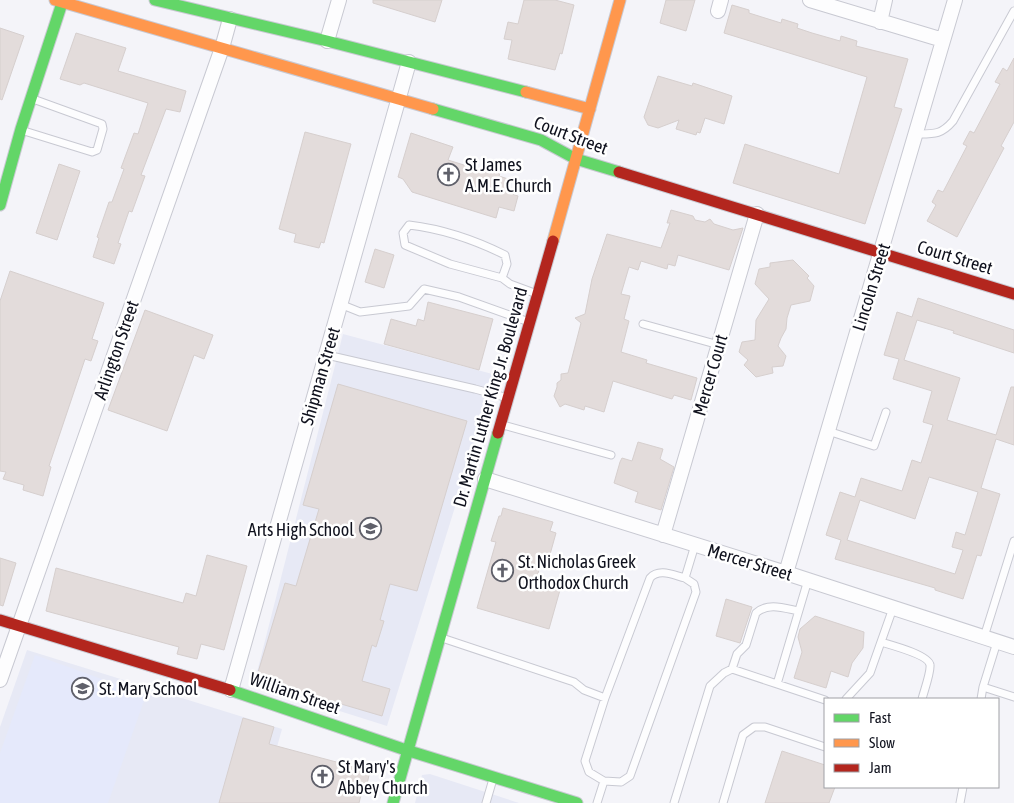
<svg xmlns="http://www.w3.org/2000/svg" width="1014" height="803" font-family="'Asap Condensed',sans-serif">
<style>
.built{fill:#e7e9f5}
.green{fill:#e5e9fb}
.building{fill:#e3dcdb;stroke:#d6cfce;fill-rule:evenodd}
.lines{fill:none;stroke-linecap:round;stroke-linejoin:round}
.lane-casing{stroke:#c8c9d2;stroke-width:9}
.street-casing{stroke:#c8c9d2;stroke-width:16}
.fast-casing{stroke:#c8c9d2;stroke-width:13}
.slow-casing{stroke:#c8c9d2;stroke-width:13}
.jam-casing{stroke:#c8c9d2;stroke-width:13}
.lane{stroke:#fdfdfe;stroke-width:7}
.street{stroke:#fdfdfe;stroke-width:14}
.fast{stroke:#63d668;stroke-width:11}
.slow{stroke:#ff974d;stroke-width:11}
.jam{stroke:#b3261e;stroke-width:11}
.labels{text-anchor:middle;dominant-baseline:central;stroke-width:5;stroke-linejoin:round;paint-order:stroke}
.street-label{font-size:18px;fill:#0f111d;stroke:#fff}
.poi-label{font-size:18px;fill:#0f111d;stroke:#fff;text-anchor:start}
</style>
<rect width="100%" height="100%" fill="#f4f4f9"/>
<path class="built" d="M343,334l153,41 -109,351 -133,-42z
M27,650l255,79 -18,65 45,9h-309v-76z
M430,774l89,29h-104l7,-28z"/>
<path class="green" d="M35,655l111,40 -38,108h-108v-50z"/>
<path class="building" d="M373,0h69l-7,22 -62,-19z
M524,0h31l19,5 -12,49 -2,-1 -5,17 -47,-11 4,-19 -8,-1 4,-17 10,2z
M666,0h29l-9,31 -26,-8z
M732,5l17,5v3l32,10 1,-4 16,5 -1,4 15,5 28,8 1,-5 16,5 -1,5 52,13 -14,48 8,2 -37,115 -132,-41 12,-39 94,30 28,-97 -143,-44z
M0,28l24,8 -22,64 -2,-1z
M76,33l50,15 -8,23 68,20 -6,21 -14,-3 -25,66 4,1 -13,36 -3,-1 -11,32 3,1 -7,20 -21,-7 6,-19 -2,-1 12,-35h3l12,-33 -3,-1 13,-35 4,1 10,-31 -64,-20 -4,2 -20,-6z
M1014,58v64l-13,24 3,2 -47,89 -30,-16 9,-16 -4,-3 6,-12 5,2 24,-46 -4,-2 7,-13 4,2 26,-49 -5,-2 8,-14 4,3z
M658,76l34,10 1,-3 39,13 -8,28 -19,-6 -5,15 -3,-1 -1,3 -20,-6 3,-9 -21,8 -10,-3 -4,-8z
M305,132l46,12 -27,99 -3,-1 -2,6 -25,-6 2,-8 -17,-5z
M411,133l42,14 -5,13 38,12 3,-7 12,4 -2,7 9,3 -4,12 14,5 -4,15 -15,-4 -3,11 -84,-26 -9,-13 -5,-2z
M59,164l21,7 -23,69 -21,-7z
M671,210l22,6 2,4 10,2 5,-3 4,5 19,6 10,-2 -14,42 -51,-15 -3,11 -7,-2 -1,5 -26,-8 -3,9 -9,-3 -8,27 9,2 -6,23 5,2 -8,31 26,8 -1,3 51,15 -6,22 -17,-5 -2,4 -59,-18 -9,31 -19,-6 -1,4 -19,-6 -5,3 -6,-11 3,-9v-4l4,-3v-6l7,-1 13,-50 -6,-5 10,-4 7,-35 15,-45 54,14 9,-25h-3z
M375,249l19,6 -10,33 -19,-6z
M793,260l16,16 -2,2 7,8 -4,15 -19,4 -4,13 -1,11 -5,9 -3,8 8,10 -3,10 -11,1 1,6 -17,4 -12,-12 4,-5 -9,-8 3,-10 13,-2 1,-20 13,-21 -14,-15 4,-15 11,-2v-4z
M10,271l94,32 -12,36 6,2 -7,20 -6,-2 -36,107 2,1 -8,29 -20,-6 1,-5 -21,-6 3,-7 -6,-1v-170z
M918,298l96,32v23l-61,-20 1,-2 -37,-11 -13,40 56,18 -13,42 49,15 15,-48h3v58l-18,-6 -15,49 19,6 -19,62 -4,-1 -14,44 -28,-9v-2l-100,-29 6,-19 -15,-5 14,-43 15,5 6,-19 41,13 10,-31 9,3 12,-38 -10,-3 9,-31 -39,-12 6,-20 -15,-4 13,-43 15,5zM929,477l49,15 -13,43 -9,-3 -4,15 11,3 -8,24 -108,-34 13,-40 55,19z
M428,302l65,17 -14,51 -95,-26 7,-25 25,7 2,-7 6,2z
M145,310l68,25 -9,24 -10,-4 -27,76 -59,-21z
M338,384l129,37 -50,170 -27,-7 -10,36 4,1 -8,26 -4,-2 -10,36 28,8 -8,27 -126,-37 29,-96 11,3 23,-77 -16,-4z
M638,442l25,7 -3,10 14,8 -13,43 -26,-8 3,-10 -24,-9 6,-21 2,-4 10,3z
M503,508l50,14 -3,9 6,2 -7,25 -6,-1 -8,26 25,7 -11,39 -72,-21 19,-66 -5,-1 8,-25h2z
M207,555l40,11 -23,84 -23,-6 -4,15 -20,-5 2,-7 -133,-36 10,-43 127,35 3,-10 10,3z
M0,558l16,5 -13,43 -3,-1z
M726,599l26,8 -12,36 -24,-7z
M815,616l49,16 -1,16 -11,15 -4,14 -17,-6 -5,17 -32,-10 8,-26 -4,-15 2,-8z
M243,718l31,9 -5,17 101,27 -3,13 -3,-1 -5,20h-140z
M782,751l43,14v22h10l-6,16h-64z"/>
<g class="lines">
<defs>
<path id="lane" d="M21,130l71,22 5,-2 6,-21 -1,-5 -69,-25
M916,134c18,0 25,1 37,-13l61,-110
M502,278l5,-14 -2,-9c-30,-15 -62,-26 -96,-30l-6,8 2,12 45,19 52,14 8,6 27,10
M340,304l20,8 49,-6 15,-17 35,8 70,25
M643,324l76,21
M327,355l148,34 33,9
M503,425l108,30
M828,431l46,15 12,-34
M685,578c-12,-3 -26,-10 -35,0l-45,120 -20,63 4,11 15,9 17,1 9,-6 66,-184 -2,-8 -9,-6 10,-33
M808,580l-31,104 48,16
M984,637l30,-96
M442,638l132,44 10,8 21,8
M881,642c10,3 48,13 49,23 1,7 -6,26 -8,34
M732,669l5,-15 9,-9 10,-32c12,-11 28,-5 42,-2
M983,687l14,-45
M846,699l24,-26 23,-65
M981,699l2,-12 31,10
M486,803l7,-24
M597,803l7,-22
M674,803l36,-117 14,-13 8,-4 45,15
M723,803l20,-68 11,-8h11l60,20
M960,803l3,-16"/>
<path id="street" d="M810,0l133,40
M718,11l3,-11
M880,22l5,-22
M327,41l12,-41
M485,479l301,94 228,74
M663,535l94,-321
M786,573l169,-573
M0,680l222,-632 8,-29
M231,690l178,-628"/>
<path id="fast" d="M155,0l172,41 199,51
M433,109l108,31 35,19 43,13
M0,205l21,-76 42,-129
M230,690l176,60 171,53
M393,803l105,-370"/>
<path id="slow" d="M55,0l378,109
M526,92l64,17
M553,241l67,-241"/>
<path id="jam" d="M619,172l395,122
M498,433l55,-192
M0,620l230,70"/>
</defs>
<use href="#lane" class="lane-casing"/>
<use href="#street" class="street-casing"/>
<use href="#fast" class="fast-casing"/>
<use href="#slow" class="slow-casing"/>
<use href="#jam" class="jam-casing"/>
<use href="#lane" class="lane"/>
<use href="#street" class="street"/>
<use href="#fast" class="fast"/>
<use href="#slow" class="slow"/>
<use href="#jam" class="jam"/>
</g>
<defs>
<symbol id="church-ring" viewBox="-11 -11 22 22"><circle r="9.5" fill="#fff" stroke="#5f606a" stroke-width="1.5"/><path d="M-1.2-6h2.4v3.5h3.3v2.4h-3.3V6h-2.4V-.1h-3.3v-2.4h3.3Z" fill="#5f606a"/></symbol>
<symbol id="school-ring" viewBox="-11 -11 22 22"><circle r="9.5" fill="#fff" stroke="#5f606a" stroke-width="1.5"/><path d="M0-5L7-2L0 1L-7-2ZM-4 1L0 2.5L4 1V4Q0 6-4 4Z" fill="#5f606a"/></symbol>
</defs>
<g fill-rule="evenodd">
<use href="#church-ring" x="436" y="162" width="25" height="25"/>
<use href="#school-ring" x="358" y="516" width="25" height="25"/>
<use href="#church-ring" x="490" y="558" width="25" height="25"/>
<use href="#school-ring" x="70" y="676" width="25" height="25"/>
<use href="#church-ring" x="310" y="764" width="25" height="25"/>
</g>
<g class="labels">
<g class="street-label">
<text transform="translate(571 135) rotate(21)">Court Street</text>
<text transform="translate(955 257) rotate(17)">Court Street</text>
<text transform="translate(871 287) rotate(-73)">Lincoln Street</text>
<text transform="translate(116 350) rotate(-71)">Arlington Street</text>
<text transform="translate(710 375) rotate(-74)">Mercer Court</text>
<text transform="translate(320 376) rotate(-74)">Shipman Street</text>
<text transform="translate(490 397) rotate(-74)">Dr. Martin Luther King Jr. Boulevard</text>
<text transform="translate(750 562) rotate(17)">Mercer Street</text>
<text transform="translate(295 693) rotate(19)">William Street</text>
</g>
<g class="poi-label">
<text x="465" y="164">St James<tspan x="465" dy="21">A.M.E. Church</tspan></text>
<text x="354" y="529" text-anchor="end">Arts High School</text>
<text x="518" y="561">St. Nicholas Greek<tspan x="518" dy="21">Orthodox Church</tspan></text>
<text x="99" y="688">St. Mary School</text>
<text x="338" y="766">St Mary's<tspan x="338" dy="21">Abbey Church</tspan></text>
</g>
</g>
<rect x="824" y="698" width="175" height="90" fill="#ffffff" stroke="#9fa0a5"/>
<rect x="834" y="714" width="25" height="8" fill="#63d668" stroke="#9fa0a5"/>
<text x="869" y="723" font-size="15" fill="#0f111d">Fast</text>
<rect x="834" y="739" width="25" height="8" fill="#ff974d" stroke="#9fa0a5"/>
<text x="869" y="748" font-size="15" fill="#0f111d">Slow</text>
<rect x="834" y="764" width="25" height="8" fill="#b3261e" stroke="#9fa0a5"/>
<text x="869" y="773" font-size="15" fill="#0f111d">Jam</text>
</svg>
